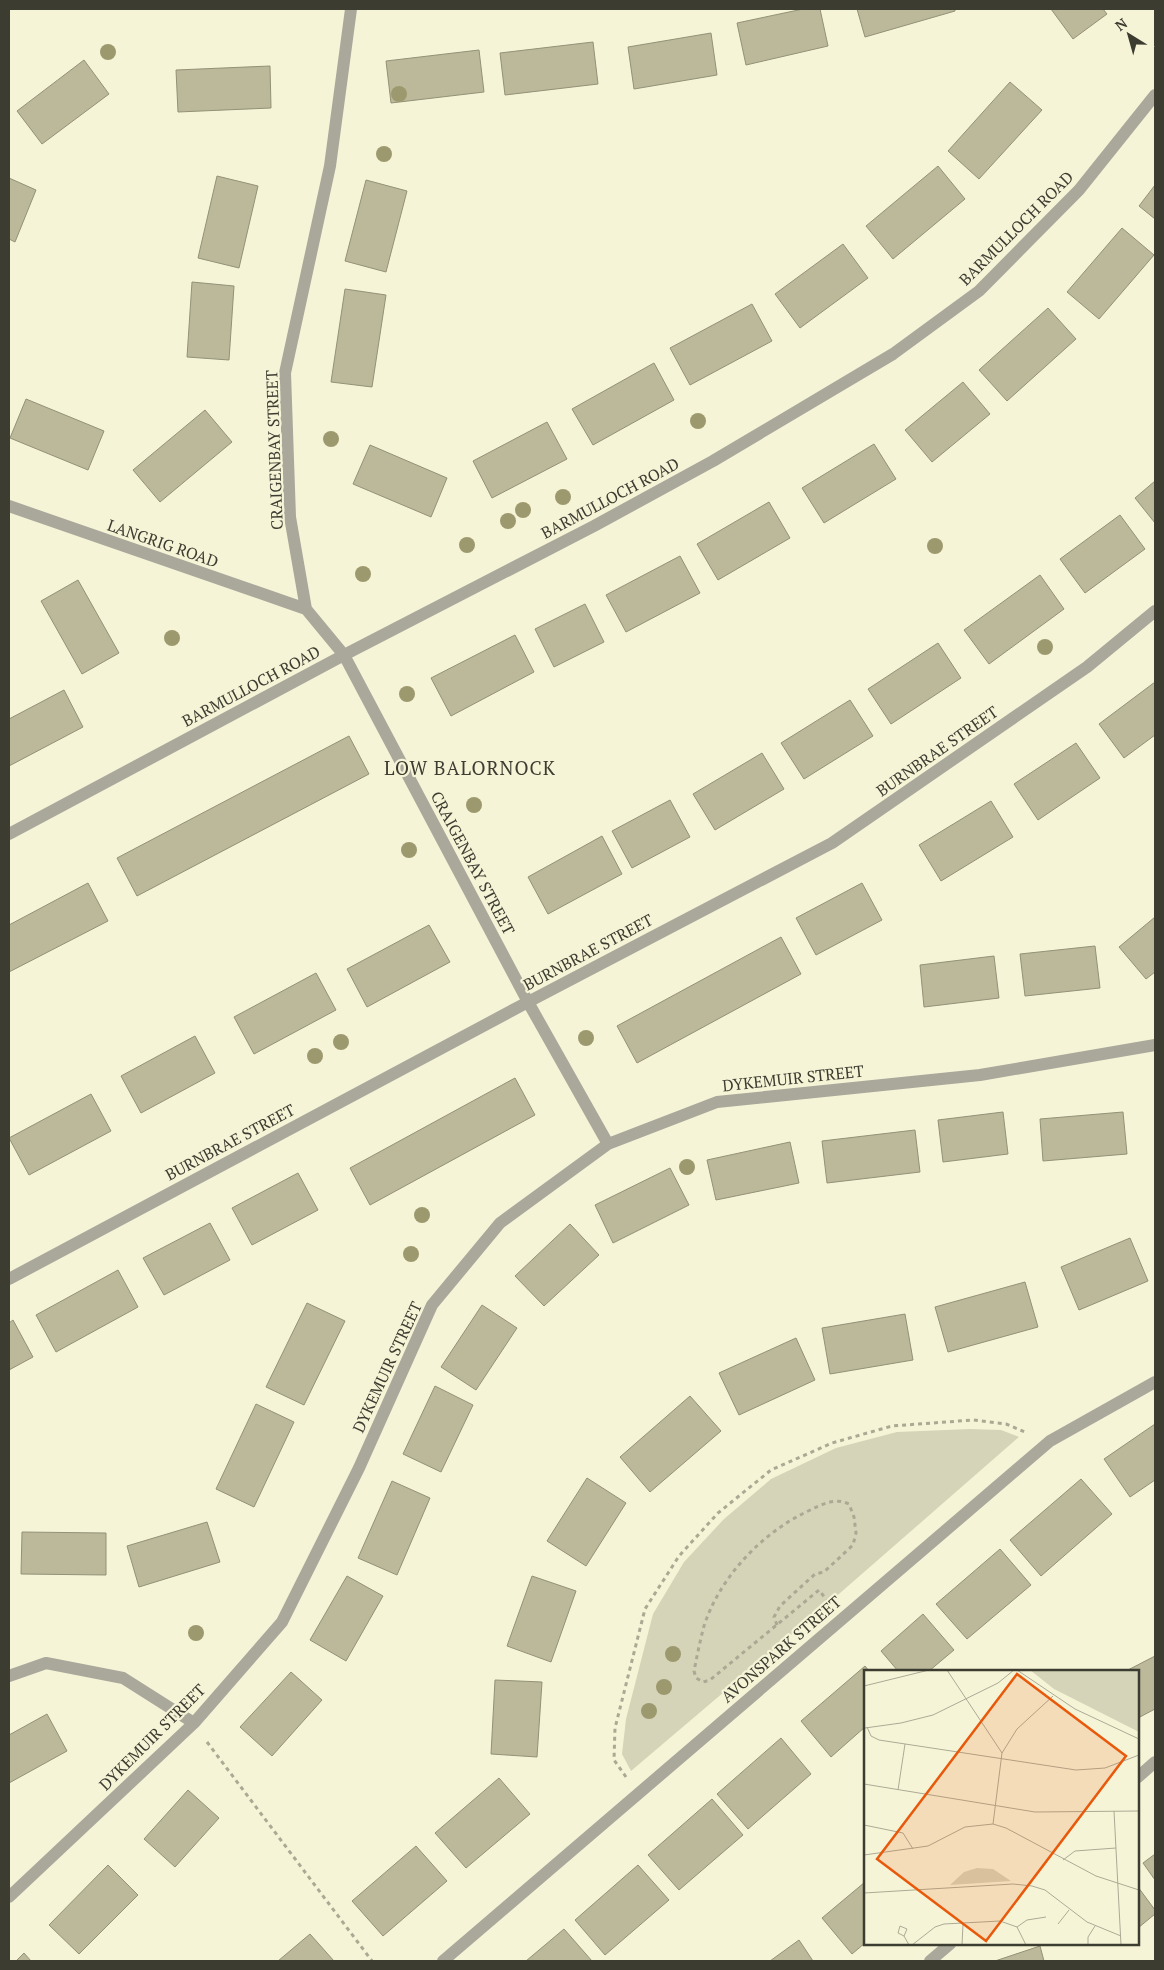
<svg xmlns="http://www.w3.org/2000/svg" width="1164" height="1970" font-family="'PT Serif',serif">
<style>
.green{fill:#d6d4b8}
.building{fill:#bbb99a;stroke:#939177}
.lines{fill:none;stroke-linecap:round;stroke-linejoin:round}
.path{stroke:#aaa993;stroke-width:3;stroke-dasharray:4 4;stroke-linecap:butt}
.minor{stroke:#a9a89b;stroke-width:12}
.tree{fill:#9d996f}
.labels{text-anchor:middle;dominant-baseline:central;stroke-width:4.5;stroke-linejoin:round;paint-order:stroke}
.street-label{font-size:16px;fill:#3d3c31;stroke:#f6f4d7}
.quarter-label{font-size:19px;letter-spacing:1px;fill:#3d3c31;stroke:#f6f4d7}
.inset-road{fill:none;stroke:#acaa95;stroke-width:1}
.view{fill:#e8590c;fill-opacity:0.15;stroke:#e8590c;stroke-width:2.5}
.inset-edge{fill:none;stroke:#3d3c31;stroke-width:2.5}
</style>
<rect width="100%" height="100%" fill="#f6f4d7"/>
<path class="green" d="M970,1429l31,1 18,7 -195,170 -193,164 -9,-17 4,-35 27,-105 31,-52 40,-43 47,-40 65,-31 61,-16z"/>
<path class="building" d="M803,9h17l8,37 -82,19 -9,-42z
M857,9h98v2l-90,26z
M1051,9h52l4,5 -34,25z
M711,33l6,42 -83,14 -6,-42z
M593,42l5,42 -93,11 -5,-42z
M479,50l5,42 -93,11 -5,-42z
M84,60l25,34 -67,50 -25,-33z
M270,66l1,42 -93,4 -2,-42z
M1010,82l32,28 -63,69 -31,-28z
M938,166l27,33 -72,60 -27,-33z
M217,176l41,10 -19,82 -41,-10z
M9,178l27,12 -21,52 -6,-3z
M366,180l41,11 -21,81 -41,-11z
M1155,185v34l-16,-13z
M1122,228l32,27 -55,64 -32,-27z
M843,244l25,34 -68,50 -25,-34z
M192,282l42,4 -5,74 -42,-3z
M345,289l41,6 -14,92 -41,-5z
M752,304l20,37 -82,44 -20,-37z
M1048,308l28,31 -69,62 -28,-31z
M654,363l20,37 -81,45 -21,-36z
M963,382l27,32 -58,48 -27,-32z
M26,399l78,32 -16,39 -78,-32z
M205,410l27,32 -72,60 -27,-32z
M547,422l20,37 -75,39 -19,-37z
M874,444l22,35 -72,44 -22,-35z
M370,445l77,33 -16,39 -78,-33z
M1155,481v42l-20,-25z
M769,502l21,36 -72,42 -21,-36z
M1120,515l25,34 -60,44 -25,-34z
M680,556l20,37 -74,39 -20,-37z
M1040,575l24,34 -75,55 -25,-34z
M78,580l41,73 -37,21 -41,-73z
M585,604l19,38 -50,25 -19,-38z
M515,635l19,37 -83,44 -20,-38z
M938,643l23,35 -70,46 -23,-35z
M1155,682v53l-31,23 -25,-34z
M64,690l19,37 -74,39v-47z
M850,700l23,36 -69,43 -23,-36z
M349,736l20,38 -232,122 -20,-38z
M1076,743l24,35 -62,42 -24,-36z
M762,753l22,36 -69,41 -22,-36z
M670,800l20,37 -58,31 -20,-37z
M991,801l22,36 -72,44 -22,-36z
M602,836l20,38 -74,40 -20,-37z
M88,883l20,38 -99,51v-47z
M862,883l20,37 -66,35 -20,-37z
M1155,917v55l-9,7 -27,-32z
M429,925l21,37 -83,45 -20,-38z
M781,937l20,37 -164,89 -20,-37z
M1095,946l5,42 -75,8 -5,-42z
M994,956l5,42 -75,9 -4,-42z
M316,973l20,37 -82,44 -20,-37z
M195,1036l20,37 -74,40 -20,-37z
M515,1078l20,37 -165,90 -20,-37z
M91,1094l20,37 -82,44 -20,-37z
M1003,1112l5,42 -65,8 -5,-42z
M1123,1112l4,42 -84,7 -3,-42z
M915,1130l5,42 -93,11 -5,-42z
M790,1142l9,41 -83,17 -9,-40z
M670,1168l19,37 -76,38 -18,-38z
M298,1173l20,37 -66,35 -20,-37z
M210,1223l20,37 -66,35 -21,-37z
M570,1224l29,31 -55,51 -29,-30z
M1130,1238l18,43 -69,29 -18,-43z
M118,1270l20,37 -82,45 -20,-37z
M1025,1282l13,45 -90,25 -13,-45z
M307,1303l38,18 -41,84 -38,-18z
M482,1305l35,23 -41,62 -35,-23z
M905,1314l8,46 -83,14 -8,-46z
M13,1320l20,37 -24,13v-47z
M796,1338l19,42 -76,35 -20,-42z
M435,1386l38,19 -32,67 -38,-18z
M690,1396l31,35 -71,61 -30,-35z
M256,1404l38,18 -40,85 -38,-18z
M1155,1424v56l-25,17 -26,-38z
M587,1478l39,25 -40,63 -39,-25z
M1081,1479l31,35 -71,62 -31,-36z
M392,1481l38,17 -33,77 -39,-17z
M207,1522l13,40 -81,25 -12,-41z
M22,1532l84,1v42l-85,-1z
M1000,1549l31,36 -64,54 -31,-35z
M347,1576l36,20 -37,65 -36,-21z
M532,1576l44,15 -25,71 -44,-16z
M923,1614l31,36 -25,21h-31l-17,-20z
M1155,1656v53l-17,9v-47h-12z
M865,1666l4,5h-4v56l-34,30 -30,-36z
M291,1672l31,28 -50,56 -32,-29z
M495,1680l47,2 -5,75 -46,-3z
M47,1714l20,37 -58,32v-48z
M781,1738l30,36 -63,55 -31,-35z
M499,1778l31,36 -64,54 -31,-35z
M188,1790l31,28 -44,49 -31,-28z
M712,1799l31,36 -64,55 -31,-35z
M416,1846l31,35 -64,55 -31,-35z
M1155,1854v26l-12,-17z
M108,1865l30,30 -59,59 -30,-29z
M638,1865l31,35 -64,55 -30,-35z
M865,1882v61l-13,11 -30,-36z
M1138,1887l17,23v4l-17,14z
M564,1929l28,32h-66z
M310,1934l24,27h-56z
M799,1940l14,21h-43z
M1040,1946l4,15h-49z
M24,1953l7,8h-15z"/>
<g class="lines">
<path class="path" d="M777,1625l-3,-8 6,-11 35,-32 9,-2 29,-27 3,-12 -2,-16 -5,-13c-15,-7 -28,1 -43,8 -45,22 -86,65 -102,114 -4,15 -7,30 -10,45l2,7 7,4 7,-2 109,-90 10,13
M207,1742l165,219
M626,1777l-12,-17 1,-32 30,-119 34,-53 39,-43 53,-43 61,-27 60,-17 81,-6 33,4 19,8"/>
<path class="minor" d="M351,9l-21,157 -45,207 5,144 16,92 38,46 184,347 80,142
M9,506l297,103
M9,834l335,-179 250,-129 119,-65 180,-107 86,-63 100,-101 76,-95
M9,1279l519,-277 304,-159 255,-176 68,-56
M9,1676l37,-13 77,15 71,45
M1138,1777l17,-15
M9,1897l185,-174 88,-101 77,-154 73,-163 68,-82 108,-79 109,-42 263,-27 175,-30
M443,1961l607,-520 105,-59
M930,1961l20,-17"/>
</g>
<g class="tree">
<circle cx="108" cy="52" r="8"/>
<circle cx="399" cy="94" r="8"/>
<circle cx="384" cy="154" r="8"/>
<circle cx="698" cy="421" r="8"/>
<circle cx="331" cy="439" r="8"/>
<circle cx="563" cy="497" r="8"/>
<circle cx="523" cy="510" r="8"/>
<circle cx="508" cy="521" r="8"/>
<circle cx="467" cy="545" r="8"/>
<circle cx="935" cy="546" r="8"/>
<circle cx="363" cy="574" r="8"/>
<circle cx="172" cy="638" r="8"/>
<circle cx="1045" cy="647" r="8"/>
<circle cx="407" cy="694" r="8"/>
<circle cx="474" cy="805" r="8"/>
<circle cx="409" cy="850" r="8"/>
<circle cx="586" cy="1038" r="8"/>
<circle cx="341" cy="1042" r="8"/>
<circle cx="315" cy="1056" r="8"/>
<circle cx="687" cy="1167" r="8"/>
<circle cx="422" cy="1215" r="8"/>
<circle cx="411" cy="1254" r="8"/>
<circle cx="196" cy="1633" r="8"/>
<circle cx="673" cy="1654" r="8"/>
<circle cx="664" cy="1687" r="8"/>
<circle cx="649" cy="1711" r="8"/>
</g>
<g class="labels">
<g class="street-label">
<text transform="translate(1016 228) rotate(-45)">BARMULLOCH ROAD</text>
<text transform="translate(274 450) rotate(-92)">CRAIGENBAY STREET</text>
<text transform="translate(610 498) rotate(-28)">BARMULLOCH ROAD</text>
<text transform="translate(163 543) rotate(19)">LANGRIG ROAD</text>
<text transform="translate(251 686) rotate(-28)">BARMULLOCH ROAD</text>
<text transform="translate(937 751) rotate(-35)">BURNBRAE STREET</text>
<text transform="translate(473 863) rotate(62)">CRAIGENBAY STREET</text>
<text transform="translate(588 952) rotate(-28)">BURNBRAE STREET</text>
<text transform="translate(793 1078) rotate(-6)">DYKEMUIR STREET</text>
<text transform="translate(230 1142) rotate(-28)">BURNBRAE STREET</text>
<text transform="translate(387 1367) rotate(-65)">DYKEMUIR STREET</text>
<text transform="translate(781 1649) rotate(-41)">AVONSPARK STREET</text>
<text transform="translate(152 1737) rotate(-45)">DYKEMUIR STREET</text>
</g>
<g class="quarter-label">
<text x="470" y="767">LOW BALORNOCK</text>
</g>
</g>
<g transform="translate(864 1670)">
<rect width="275" height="275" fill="#f6f4d7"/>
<path d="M166,0h109v62l-85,-43zM113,198l16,1 18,12 -61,4 14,-13z" fill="#d6d4b8"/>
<path class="inset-road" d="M83,0l55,83M153,0l58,39 64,30M0,16l65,-16M3,57l4,9 8,4 197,30 29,-2 34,-13M1,58l36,-5 32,-8 65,-32 16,-13M0,114l171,28 104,-1M34,120l7,-46M250,141l7,134M129,154l9,-71 15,-24 36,-33M0,155l39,8 10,16M0,185l64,-9 37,-19 28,-3 13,4 90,48 43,14M199,190l12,-9 41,-3M0,223l149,-9 19,2 13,4 42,32 34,14M194,254l11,-14M153,257l10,-7 19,-3M40,266l3,-7 -7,-3 -2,7 6,3 5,9M48,275l23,-18 9,-3 56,-3 17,6 9,18M98,275l1,-21M224,275v-8l7,-11"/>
<path class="view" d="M153,4l109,82 -140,185 -109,-82z"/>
<rect width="275" height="275" class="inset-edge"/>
</g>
<rect width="1164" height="1970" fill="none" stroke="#3d3c31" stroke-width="20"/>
<g transform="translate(1129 35) rotate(323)" stroke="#f6f4d7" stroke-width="4" paint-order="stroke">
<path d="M0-4L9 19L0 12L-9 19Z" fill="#3d3c31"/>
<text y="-8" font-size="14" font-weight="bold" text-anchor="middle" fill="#3d3c31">N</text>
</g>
</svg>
